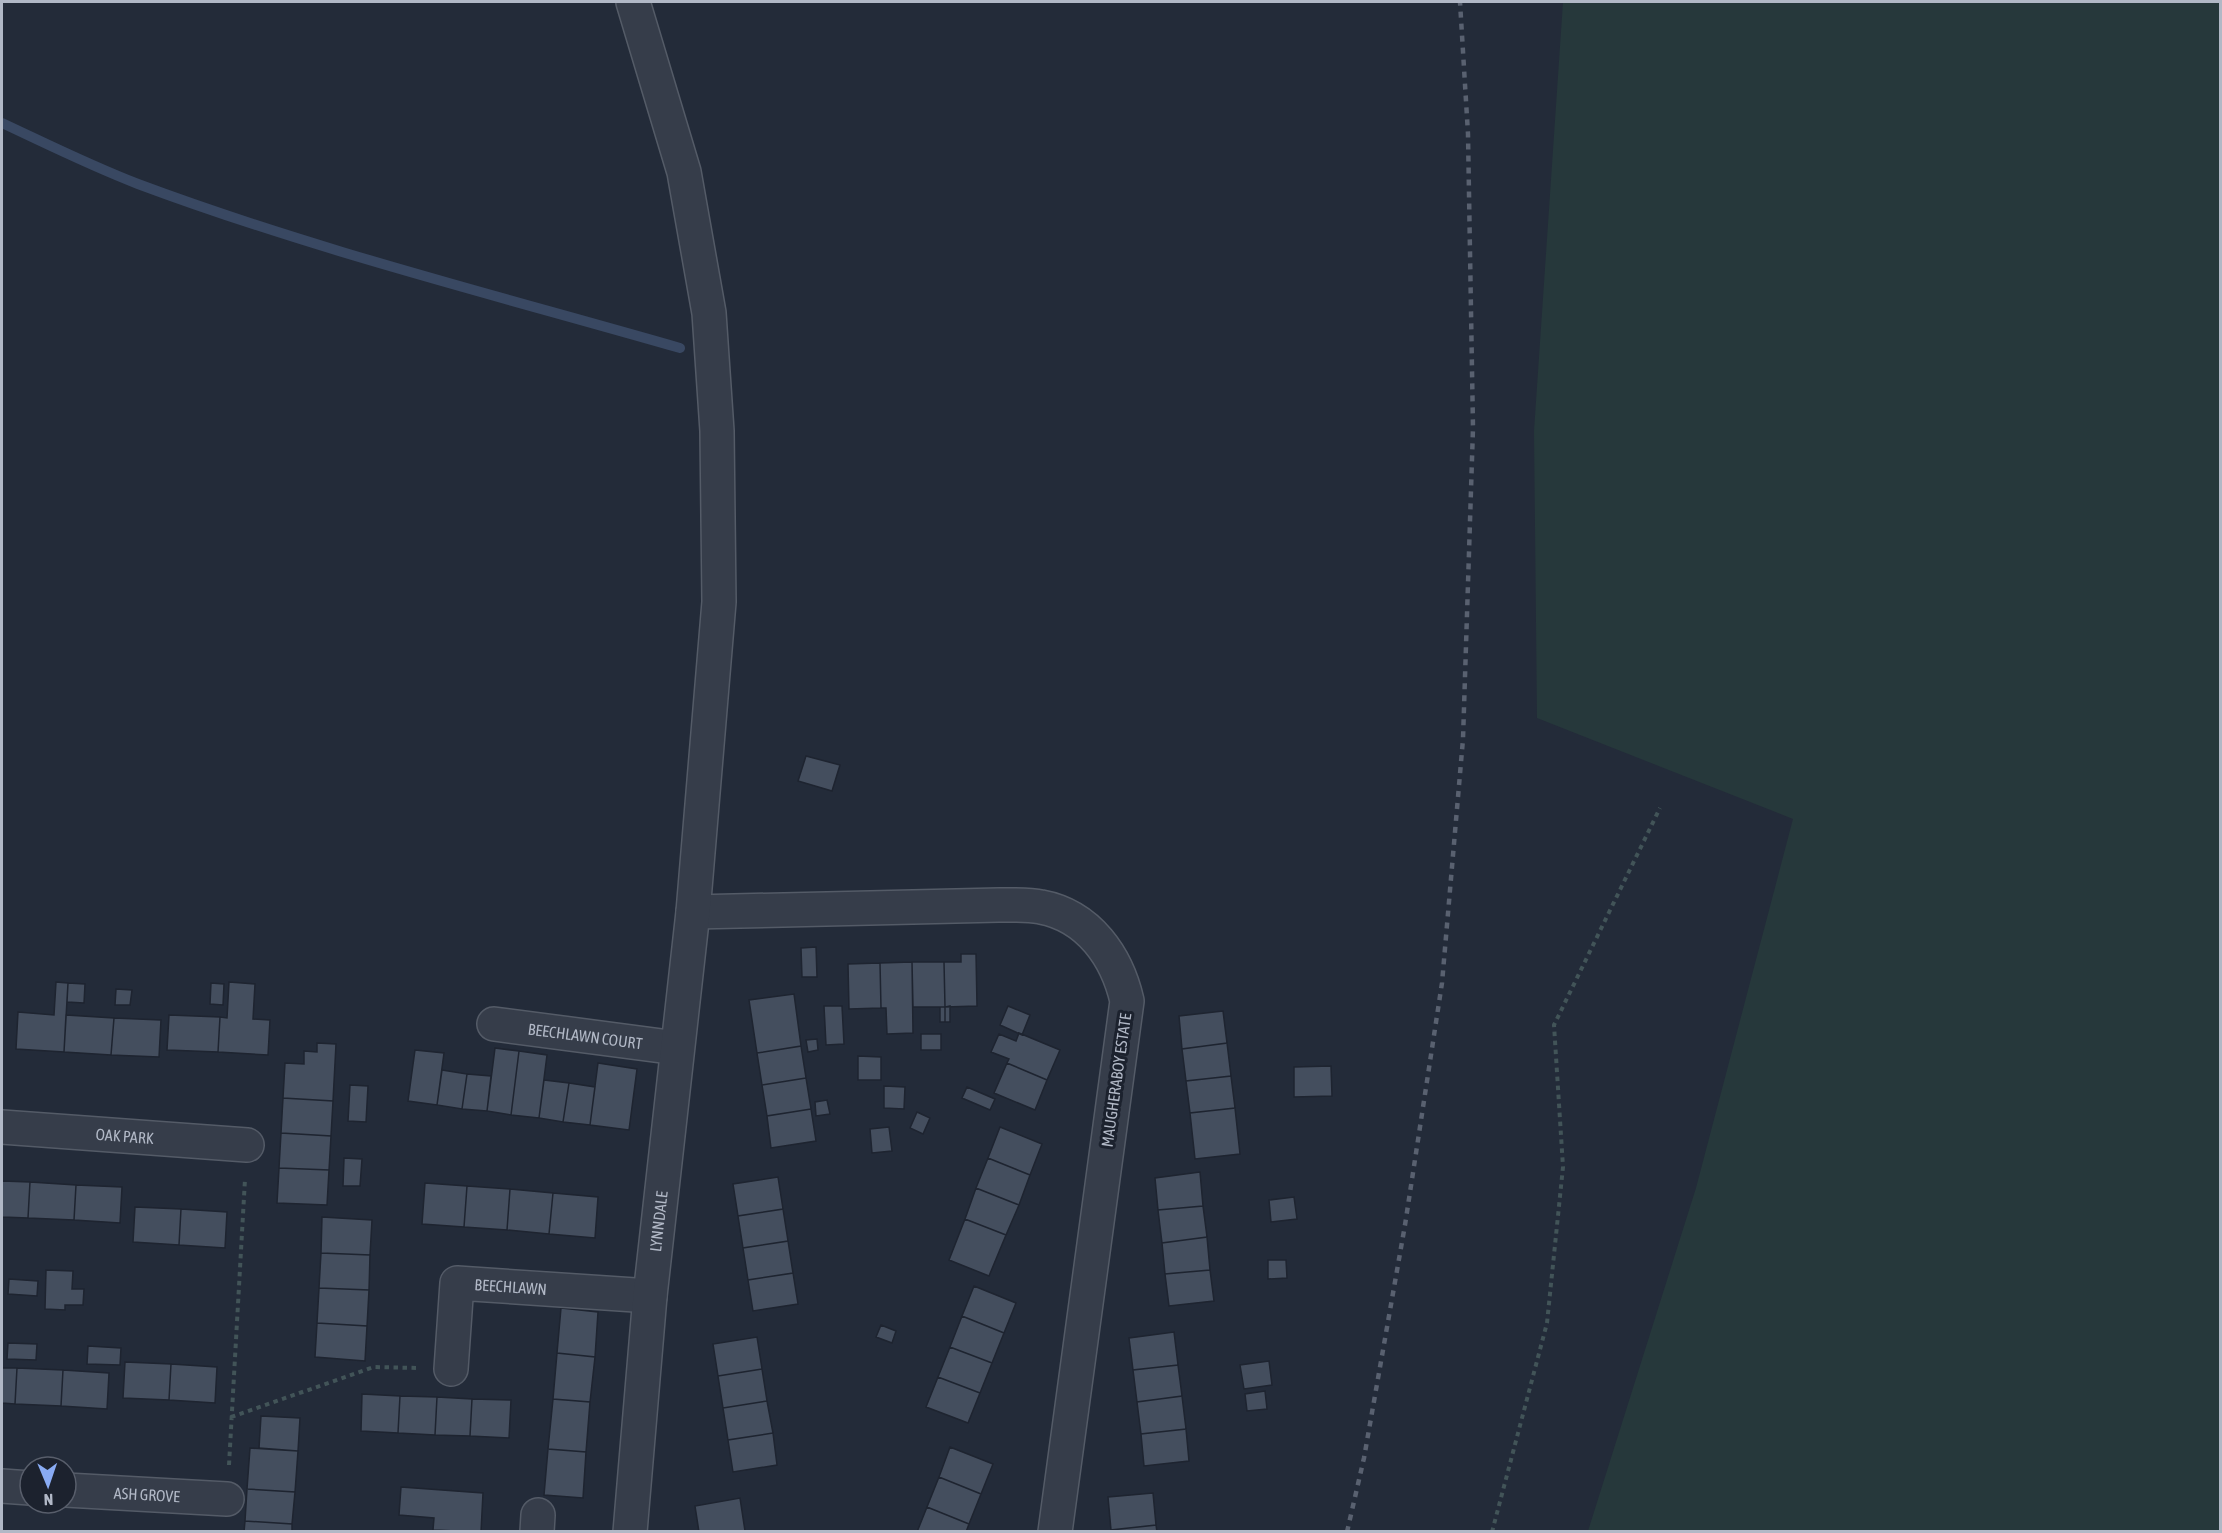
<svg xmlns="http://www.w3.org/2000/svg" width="2222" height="1533" font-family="'Asap Condensed',sans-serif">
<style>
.green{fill:#26383b}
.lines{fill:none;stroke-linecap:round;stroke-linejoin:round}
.stream{stroke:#394862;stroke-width:10}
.building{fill:#444e5e;stroke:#1e2430;stroke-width:1.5}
.street-casing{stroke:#545b67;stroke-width:36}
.path{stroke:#425458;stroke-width:4;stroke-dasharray:4.5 4.5;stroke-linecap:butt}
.street{stroke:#363d4a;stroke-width:33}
.rail{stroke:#596170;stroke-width:4.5;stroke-dasharray:6 6;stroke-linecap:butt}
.labels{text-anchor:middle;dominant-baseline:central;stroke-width:6;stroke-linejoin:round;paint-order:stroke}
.street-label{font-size:16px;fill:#b1b8c6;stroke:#1c222e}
</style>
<rect width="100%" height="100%" fill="#232b39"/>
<path class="green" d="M1563,2h657v1529h-632l108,-343 97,-369 -256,-101 -3,-287z"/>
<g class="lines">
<path class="stream" d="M2,123c45,21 89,43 136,61 177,66 361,112 542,164"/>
</g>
<path class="building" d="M806,756l34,9 -8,26 -34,-10z
M816,947l1,30h-15l-1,-29z
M961,954h15l1,52 -32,1 -1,-45h17z
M912,962l1,71 -26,1 -1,-26h-5l-1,-45z
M912,962h32l1,45h-32z
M880,963l1,45 -32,1 -1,-45z
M56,982l12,1 -4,69 -48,-3 2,-37 36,3z
M229,982l26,2 -2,35 17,1 -2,35 -50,-3 2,-35 7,1z
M68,983l17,1 -1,19 -17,-1z
M211,983l13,1 -1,21 -13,-1z
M116,989l16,1 -2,15h-15z
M794,994l7,52 -44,7 -8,-53z
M824,1006h18l2,38 -18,1z
M950,1006v16h-5v-15z
M1008,1006l22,9 -8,20 -22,-10z
M940,1007h5v15h-5z
M1223,1011l4,32 -45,6 -3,-33z
M66,1015l48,3 -3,37 -47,-3z
M169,1015l51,2 -2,35 -51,-2z
M114,1018l47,2 -2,37 -48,-2z
M1019,1033l41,17 -13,30 -40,-17 2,-4 -18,-7 8,-18 17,7z
M921,1034h20v16h-20z
M817,1039l1,11 -10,2 -2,-12z
M317,1043l19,1 -3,57 -50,-3 2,-35 19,1v-13l13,1z
M1227,1043l4,33 -45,5 -4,-32z
M801,1046l5,32 -44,7 -5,-32z
M495,1048l24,3 -8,64 -24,-4z
M415,1050l29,3 -7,52 -29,-4z
M519,1051l28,4 -8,63 -28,-3z
M858,1056l23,1v23h-23z
M598,1063l39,6 -8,61 -39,-5z
M1007,1063l40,17 -12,30 -41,-17z
M1331,1066l1,30 -38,1v-30z
M442,1070l25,4 -5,35 -25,-4z
M467,1074l24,2 -4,35 -25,-2z
M1231,1076l4,32 -45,5 -4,-32z
M806,1078l5,31 -44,7 -5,-31z
M544,1080l25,3 -6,39 -24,-4z
M569,1083l26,4 -5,38 -27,-3z
M350,1085l18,1 -2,36 -18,-1z
M884,1086l21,1 -1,22 -20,-1z
M967,1087l28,12 -5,11 -28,-12z
M283,1098l50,3 -2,35 -50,-3z
M827,1100l3,14 -14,2 -1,-14z
M1235,1108l5,46 -45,5 -5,-46z
M811,1109l5,32 -45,7 -4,-32z
M917,1112l13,6 -7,16 -13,-6z
M889,1127l3,24 -20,2 -2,-24z
M1000,1127l42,17 -12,31 -42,-17z
M281,1133l50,3 -2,34 -50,-2z
M344,1158l18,1 -2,27h-17z
M988,1158l42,17 -11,30 -43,-17z
M279,1168l50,2 -2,35 -50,-2z
M1200,1172l3,34 -45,4 -3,-32z
M778,1177l5,32 -45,7 -5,-32z
M2,1181l28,1 -2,36 -26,-1z
M30,1182l46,3 -2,35 -46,-2z
M425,1183l42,3 -3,41 -42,-3z
M76,1185l46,2 -2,36 -46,-3z
M467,1186l43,3 -3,41 -43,-3z
M976,1188l43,17 -13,30 -41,-16z
M510,1189l43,4 -4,41 -42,-4z
M553,1193l45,4 -3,41 -46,-4z
M1294,1197l3,22 -26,3 -2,-22z
M1203,1206l4,31 -45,6 -4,-33z
M135,1207l46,2 -2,36 -46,-3z
M181,1209l46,3 -2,36 -46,-3z
M783,1209l5,32 -45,7 -5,-32z
M322,1217l50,3 -2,35 -49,-2z
M965,1219l41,16 -17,41 -40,-16z
M1207,1237l3,33 -45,4 -3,-31z
M788,1241l5,32 -45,7 -5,-32z
M321,1253l49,2 -1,35 -50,-2z
M1268,1260h18l1,18 -19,1z
M46,1270l27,1 -1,18h12l-1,16h-18v5l-20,-1z
M1210,1270l4,31 -45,5 -4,-32z
M793,1273l5,31 -45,7 -5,-31z
M9,1279l29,2 -1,15 -29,-2z
M974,1286l42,17 -12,30 -42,-17z
M319,1288l50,2 -2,36 -50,-3z
M561,1308l37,4 -3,45 -38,-4z
M962,1316l42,17 -12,30 -42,-16z
M317,1323l50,3 -2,35 -50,-4z
M881,1325l15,6 -4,12 -16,-6z
M1174,1332l4,33 -45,5 -4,-32z
M757,1337l5,32 -44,7 -5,-32z
M8,1343l29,1 -1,16 -29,-1z
M88,1346l33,2 -1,17 -33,-1z
M950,1347l42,16 -12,30 -42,-16z
M557,1353l38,4 -5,45 -37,-3z
M1269,1361l3,24 -28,4 -4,-24z
M125,1362l46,2 -2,36 -46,-2z
M171,1364l46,3 -2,36 -46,-3z
M1178,1365l4,31 -45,6 -4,-32z
M2,1368h15l-2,36 -13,-1z
M17,1368l46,2 -2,36 -46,-2z
M762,1369l5,32 -44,7 -5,-32z
M63,1370l46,3 -2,36 -46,-3z
M938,1377l42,16 -12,30 -42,-16z
M1265,1391l2,18 -20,2 -2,-17z
M362,1394l38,2 -2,37 -37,-2z
M400,1396l37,1 -2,38 -37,-2z
M1182,1396l4,33 -45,5 -4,-32z
M437,1397l35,2 -2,37 -35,-1z
M472,1399l39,1 -2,38 -39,-2z
M553,1399l37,3 -4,50 -38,-3z
M767,1401l6,32 -45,7 -5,-32z
M261,1416l39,2 -2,33 -39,-3z
M1186,1429l3,32 -45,5 -3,-32z
M773,1433l4,32 -44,7 -5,-32z
M950,1447l43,17 -12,30 -42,-17z
M250,1448l48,3 -3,41 -48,-3z
M548,1449l38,3 -3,46 -39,-3z
M939,1477l42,17 -12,30 -42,-17z
M401,1487l82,6 -2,39 -48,-2 1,-12 -35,-3z
M247,1489l48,3 -3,32 -47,-3z
M1153,1493l3,32 -45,5 -3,-33z
M740,1498l5,33 -46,1 -4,-26z
M927,1507l42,17 -3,8h-49z
M245,1521l47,3v8h-48z
M1156,1525l1,7h-46v-2z"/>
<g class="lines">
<defs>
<g id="street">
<path d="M693,912l306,-7c14,0 29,-1 42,2 48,9 76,50 86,94l-72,531"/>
<path id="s1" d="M494,1024l183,24"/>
<path id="s2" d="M2,1127l245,18"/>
<path id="s3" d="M451,1369l6,-86 193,13"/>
<path d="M2,1486l28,2"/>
<path id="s4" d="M66,1490l161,9"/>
<path d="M537,1532l1,-17"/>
<path id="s5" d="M630,1532l20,-236 43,-384 26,-310 -2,-171 -8,-118 -25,-141 -51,-170"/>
</g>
</defs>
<use href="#street" class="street-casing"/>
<path class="path" d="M231,1417l143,-50 44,1
M229,1465l16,-286
M1492,1532l55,-209 16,-156 -9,-142 106,-217"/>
<use href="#street" class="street"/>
<path class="rail" d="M1347,1532l17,-74 41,-233 37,-242 21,-244 10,-311 -5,-294 -8,-132"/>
</g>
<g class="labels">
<g class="street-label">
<text stroke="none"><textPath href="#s1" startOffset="92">BEECHLAWN COURT</textPath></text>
<text transform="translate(1116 1080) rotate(-82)">MAUGHERABOY ESTATE</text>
<text stroke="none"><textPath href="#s2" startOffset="123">OAK PARK</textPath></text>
<text stroke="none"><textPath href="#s5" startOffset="312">LYNNDALE</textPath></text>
<text stroke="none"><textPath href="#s3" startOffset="140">BEECHLAWN</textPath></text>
<text stroke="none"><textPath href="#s4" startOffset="81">ASH GROVE</textPath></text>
</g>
</g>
<rect width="2222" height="1533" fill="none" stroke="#b1b8c6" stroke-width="6"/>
<g transform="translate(48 1485) rotate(178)"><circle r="28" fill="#1c222e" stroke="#585e6b" stroke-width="1.5"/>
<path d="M0-4.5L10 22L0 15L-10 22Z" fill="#89abf3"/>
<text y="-9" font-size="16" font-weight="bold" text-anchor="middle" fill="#b1b8c6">N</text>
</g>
</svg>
